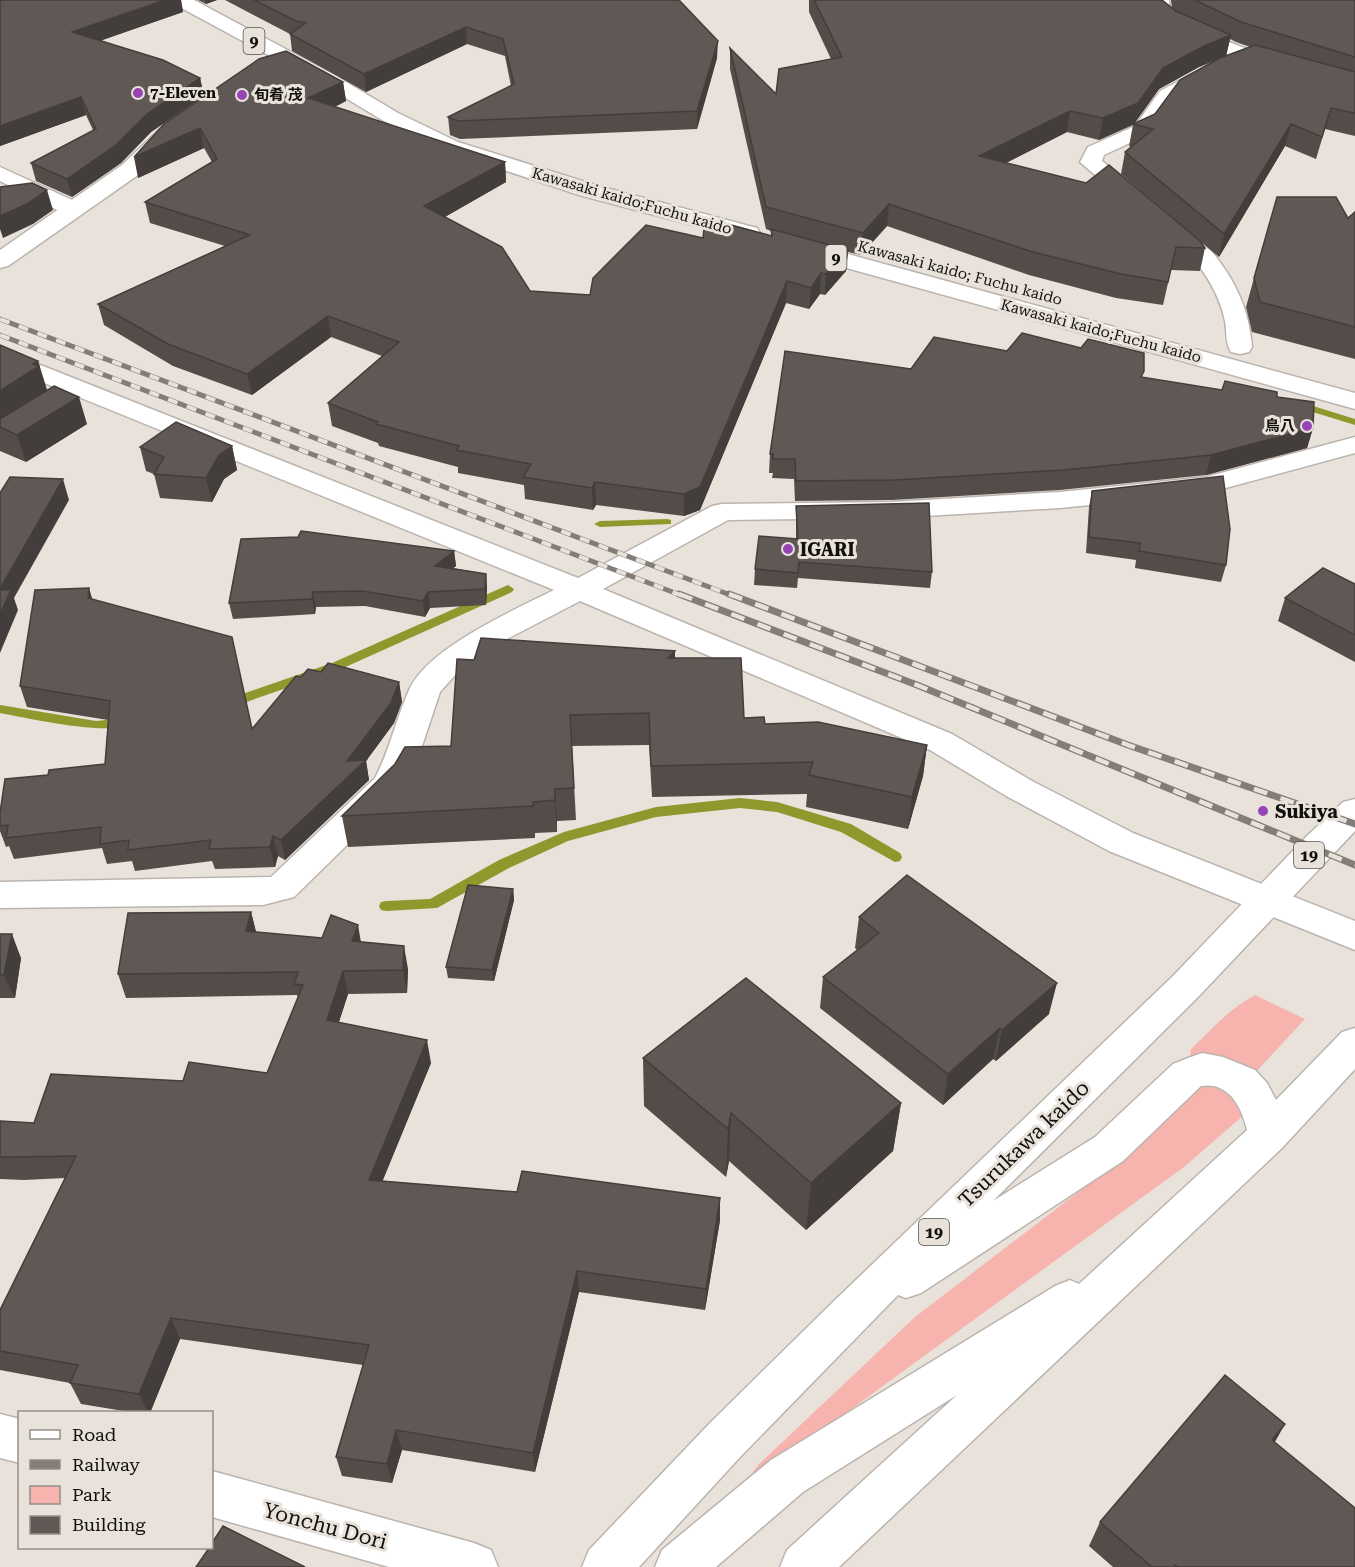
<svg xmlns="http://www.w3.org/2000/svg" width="1355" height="1567" font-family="'Roboto Serif','Noto Sans JP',serif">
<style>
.green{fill:#f7b4af}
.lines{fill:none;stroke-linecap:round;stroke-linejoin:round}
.stream{fill:#8f972d;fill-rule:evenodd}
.street-casing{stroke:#bbb4ae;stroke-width:3}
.secondary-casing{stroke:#bbb4ae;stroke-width:3}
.primary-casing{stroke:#bbb4ae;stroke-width:3}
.street{fill:#fff;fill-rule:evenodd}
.secondary{fill:#fff;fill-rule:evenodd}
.primary{fill:#fff;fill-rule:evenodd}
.rail-far1-casing{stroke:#827d78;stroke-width:5}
.rail-casing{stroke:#827d78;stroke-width:7}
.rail-far1{stroke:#e9e2db;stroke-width:4;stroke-dasharray:10;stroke-linecap:butt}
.rail{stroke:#e9e2db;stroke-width:4.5;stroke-dasharray:14;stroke-linecap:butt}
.wall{fill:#534c48;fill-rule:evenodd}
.shaded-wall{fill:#433e3b}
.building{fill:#605854;stroke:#433e3b;stroke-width:1.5}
.poi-dot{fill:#9544b3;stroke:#e9e2db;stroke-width:2}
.labels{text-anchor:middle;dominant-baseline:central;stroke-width:6;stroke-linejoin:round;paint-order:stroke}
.far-poi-label{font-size:15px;font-weight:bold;fill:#12100d;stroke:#e9e2db;text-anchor:start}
.far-street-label{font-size:15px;fill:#12100d;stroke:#e9e2db}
.shield{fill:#e9e2db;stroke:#524f4b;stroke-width:1.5}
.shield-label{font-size:16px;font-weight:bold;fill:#12100d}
.poi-label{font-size:18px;font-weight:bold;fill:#12100d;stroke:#e9e2db;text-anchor:start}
.near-street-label{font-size:21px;fill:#12100d;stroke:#e9e2db}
</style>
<rect width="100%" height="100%" fill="#e9e2db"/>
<path class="green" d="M1255,995l50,24 -51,55 -64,-18 1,-7c20,-19 39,-41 64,-54z
M1203,1086c22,2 30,10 41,29l-60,52 -418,304 -13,5v-4l6,-8 156,-147 188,-144 88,-85z"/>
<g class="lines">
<path class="stream" d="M1297,401l58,18v6l-62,-19 -1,-2z
M667,519l4,1v4l-71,3 -6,-3 6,-3z
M508,585l6,4 -2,3 -171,77 -106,37h-10l-1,-3 1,-3 107,-37z
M0,705l96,16 30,-3 7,4c-15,17 -110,-5 -133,-9z
M740,798l37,4 74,22 49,29 2,4 -2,4 -5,1 -54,-30 -64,-20 -37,-4 -84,9 -88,24 -59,27 -72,40 -51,3 -5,-1 -2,-4 2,-4 5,-1 44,-2 69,-39 65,-28 92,-25z"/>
<defs>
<path id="street" d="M1151,0h18l1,9c54,40 121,54 185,71v12c-69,-17 -143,-34 -200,-77z
M1207,66l7,2 3,4 -3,4 -40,23 -25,35 -45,21 -2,6 110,91c24,29 37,58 40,95l-3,5 -9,2 -9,-2c-6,-9 -4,-21 -6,-31 -5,-23 -15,-41 -29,-59l-116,-100 8,-15 47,-21 25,-35z
M167,127l7,2 3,4 -39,42 -130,91 -8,2v-18l122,-85 38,-36z
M0,349l578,229 134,-72 10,-2 170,-2 168,-10 146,-15 149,-40v16l-148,40 -147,15 -168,10 -164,2 -125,69 349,145 80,47 5,8 -5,8 -12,4 -12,-4 -78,-47 -350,-149 -77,40 -47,33 -16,18 -22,66 -19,36 -105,103 -31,8 -263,3v-26l271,-5 104,-99c15,-28 21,-60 35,-90 20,-41 104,-78 144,-98l-554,-225z
M0,1414l20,5v44l-20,-5z
M212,1471l262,72 17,7 7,17h-109l-177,-50z"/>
<path id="secondary" d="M0,167l81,37 3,5 -3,5 -8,2 -8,-2 -65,-33z
M1020,777l12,4 101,52 222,88v29l-246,-99 -101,-54 -5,-8 5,-8z"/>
<path id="primary" d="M171,0h23l142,76 62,37 60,29 137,43 162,43 3,5 -3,5 -8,2 -8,-2 -162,-43 -135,-45 -60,-29 -62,-37 -148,-80z
M804,242l551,151v16l-559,-155 -3,-5 3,-5z
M1355,799v32l-156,165 -206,205 102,-64 78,-73 15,-6 14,-5 21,4 32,13 12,13 9,17 66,-68 13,-4v41l-73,79 -443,419h-59l7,-17 170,-155 -154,97 -87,75h-61l7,-17 109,-90 284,-174 15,-6 9,4 168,-154c-5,-22 -18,-49 -46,-44l-78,75 -202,132 -15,5 -8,-3 -156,160 -103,112h-57l7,-17 121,-127 124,-122 339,-325 134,-140 36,-34z"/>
</defs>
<use href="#street" class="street-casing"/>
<use href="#secondary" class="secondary-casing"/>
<use href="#primary" class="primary-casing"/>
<use href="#street" class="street"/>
<use href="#secondary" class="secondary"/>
<use href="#primary" class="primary"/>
<defs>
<path id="rail-far1" d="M0,319l733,277
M0,335l683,261"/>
<path id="rail" d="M679,594l238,91 438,180
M729,594l399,151 227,79"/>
</defs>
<use href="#rail-far1" class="rail-far1-casing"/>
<use href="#rail" class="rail-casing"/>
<use href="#rail-far1" class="rail-far1"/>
<use href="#rail" class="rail"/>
</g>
<path class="wall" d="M3,0h178l2,12 -82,28 99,38 4,18 -53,36 -30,31 -49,34 -36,-16 -5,-18 62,-33 -7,-15 -86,31v-145z
M198,0h19l-11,4z
M225,0h454l38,58 -20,71 -237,10 -10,-4 -2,-18 63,-31 -6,-30 -38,-12 -101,48 -74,-41 -2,-17z
M809,0h353l10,8 -1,-8h184v136l-30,-7 -9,30 -31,-13 -66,111 -19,-16 5,7 -5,23 -29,-1 -8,35 -47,-7 -87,-23 -142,-49 -26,29 -13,-3 -2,19 -21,24 -5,-1 -11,15 -23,-6 -86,207 -16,6 -88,-11 -3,5 -68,-11 -1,-14 -66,-12v-6l-79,-21 -1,-3 -46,-17 -4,-23 54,-47 -51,-19 -79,58 -79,-29 -69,-41 -6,-21 127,-58 -75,-23 -5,-21 67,-40 -8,-14 -66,30 26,-54 179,-42 3,19 -11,6 170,55 1,20 -61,35 85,74 60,4 113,-57 68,-2v-5l-5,-2 -36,-160v-21l46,46 55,-35 -22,-47zM1230,39l6,3 14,5 -24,9zM1216,60l-61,54 -21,10 25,-35 40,-22zM1133,125l-4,21 2,1 -6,5 -4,22 79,67 -194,-78 61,-31 32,8z
M1355,212v147l-103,-27 -6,-25 8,-29 94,-60z
M0,345l38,16 9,30 40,33 -61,38 -26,-11z
M911,369l232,9 79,12 55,7 36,31 -6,20 -101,27 -146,15 -168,10 -97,1 -1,-22 -22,-1 1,-5h-4l1,-19z
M232,446l5,24 -13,9 -12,23 -52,-4 -6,-24 -8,-3 -6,-24z
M1092,491l134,74 -5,17 -86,-14 1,-8 -50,-7 3,-46z
M796,506l136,66 -2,16 -132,-10 -1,10 -43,-3 1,-16 41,-31z
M454,551l2,15 -3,2 33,6 1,15 -1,16 -56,3 -5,9 -60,-11 -49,1 -1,7 -82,5 -4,-16z
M1355,584v78l-77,-41 7,-23z
M93,600l160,128 48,-51 20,-5 78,10 3,20 -8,21 -28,38 3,19 -84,80 -7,-4 -3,11 -60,2 -3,-8 -77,10 -3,-10 -25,3 -5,-16 -88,11 -5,-13 -3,1 -6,-16v-18l48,-38 57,-11 3,-44 -81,-13 -7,-21z
M675,658l69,60 21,6 162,21 -4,31 -15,53 -102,-22 1,-13 -155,3 -3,-52 -77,1 4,74 -19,1v11l-22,1v5l-187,9 -6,-31 109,-70 23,-86z
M513,889l1,11 -20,81 -46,-3 -2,-11z
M251,912l5,20 105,10 47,27 -1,24 -59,1 -9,28 92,41 -49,118 135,11 203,6v22l-15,90 -126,-18 -44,180 -133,-22 -10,33 -50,-7 -6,-19 27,-92 -183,-26 -30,74h-14l-55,-9 -11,-21 -70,-13v-60l65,-132 -41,2 -24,-1v-58l34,2 149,-42 84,-8 31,-75 -1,-3 -171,3 -8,-24z
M859,917l190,97 -53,47 -3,-2 -50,46 -123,-97 3,-31 34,-27 -2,-2z
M0,934l21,24 -6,40h-15z
M643,1058l258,45 -8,48 -87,79 -77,-69 -3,16 -82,-71z
M1275,1443l80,124h-242l-24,-21 11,-24z"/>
<path class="shaded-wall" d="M165,0h16l2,12 -106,37 -5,-17z
M205,0h12l-11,4z
M466,27l1,17 -101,48 -2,-18z
M1231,35l-5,21 -27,11 -40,22 -25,35 -35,16 4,-22 60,-50 41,-22z
M718,41l-1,17 -20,71v-18z
M200,78l4,18 -53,36 -30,31 -49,34 -5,-18 80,-65z
M343,82l3,19 -35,17 -3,-20z
M81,97l5,18 -86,31v-20z
M1070,111l-3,21 -91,46 3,-22z
M1291,124l-6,22 -66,111 5,-23z
M200,128l4,20 -66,30 -4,-21z
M505,162l1,20 -79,45 -3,-21z
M47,190l6,20 -20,14 -30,14 -3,-9v-13z
M889,204l-2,22 -26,29 2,-22z
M848,250l-2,21 -21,24 1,-21z
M821,273l-1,21 -11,15 2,-21z
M787,281l-1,22 -86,207 -16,6v-22z
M328,316l3,21 -79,58 -5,-21z
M38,361l10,32 -48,31v-33l33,-27z
M79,397l8,27 -61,38 -9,-27z
M1313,428l-6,20 -101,27 5,-20z
M232,446l5,24 -13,9 -12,23 -6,-24 13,-23z
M63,479l6,21 -55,98 4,12 -18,43v-64z
M595,482l1,23 -3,5 -1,-22z
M454,551l2,15 -19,15 -2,-15z
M486,574l1,15 -1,16 -1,-16z
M89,588l6,20 -7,-10z
M313,592l3,15 -1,7 -3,-15z
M428,592l2,16 -5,9 -2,-16z
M675,651v32l-7,-25z
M399,682l3,20 -8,21 -28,38 3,19 -84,80 -4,-20 66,-79z
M927,745l-4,31 -15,53 4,-32z
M555,789l2,32v11l-2,-32z
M273,836l5,20 -3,11 -5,-20z
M513,889l1,11 -20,81 -2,-11z
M251,912l6,24 -11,-5z
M358,925l4,23 -10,-7z
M12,934l9,24 -6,40 -11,-23z
M404,946l4,23 -1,24 -4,-23z
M343,971l5,23 -16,49 -5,-23z
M1057,983l-8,31 -53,47 6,-31z
M1000,1028l-7,31 -50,46 5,-31z
M427,1040l4,23 -57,139 -5,-22z
M901,1103l-8,48 -87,79 5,-47z
M731,1113l-2,48 -3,16 2,-48z
M720,1198v22l-15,90 1,-21z
M577,1271l2,21 -44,180 -2,-19z
M171,1318l9,21 -30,74h-2l-9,-19z
M1285,1424l-14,25 1,-9z
M396,1430l6,20 -10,33 -5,-19z"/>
<path class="building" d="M3,0h162l-93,32 91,28 37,18 -53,36 -31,31 -49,34 -36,-16 65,-34 -15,-32 -81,29v-125z
M254,0h425l39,41 -21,70 -239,10 -10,-4 66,-33 -11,-45 -37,-12 -102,47 -74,-40 16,-11 -10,-2z
M814,0h348l14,11 55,24 -27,11 -41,22 -25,35 -35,15 -33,-7 -91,45 107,27 23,-18 91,76 5,7 -29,-1 -8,35 -47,-8 -88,-22 -144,-48 -26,29 -97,-26 -36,-159 46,46 3,-25 63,-12z
M1195,0h160v57l-114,-35z
M1255,45l100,27v41l-24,-5 -9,29 -31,-13 -67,110 -99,-82 28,-23 -20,-5 22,-10 25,-34 40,-22z
M286,51l57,31 -35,16 197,64 -81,44 78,41 28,44 60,4 3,-17 53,-53 57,13 2,-20 67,18 -1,-7 77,21 -22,24 -5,-1 -10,15 -24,-7 -87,206 -16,7 -89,-12 -3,6 -69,-11 8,-13 -75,-14 3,-4 -83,-22 2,-2 -50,-19 71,-61 -71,-26 -81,58 -79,-30 -70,-40 152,-69 -105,-33 72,-43 -17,-31 -66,29 30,-33 95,-65z
M32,183l15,7 -20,14 -27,12v-29z
M1277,197h59l12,21 7,-6v115l-95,-25 -6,-24z
M1022,333l59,15 7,-9 56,14v18l-3,6 81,13 3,-9 52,11v5l37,5 -1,26 -102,27 -147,15 -170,10 -98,1 -1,-22h-22v-5h-3l15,-103 126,18 23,-32 73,14z
M0,345l38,16 -5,3 6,2 -39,25z
M54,386l25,11 -62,38 -17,-8v-8z
M176,422l56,24 -13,9 -13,23 -52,-4 10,-17 -24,-10z
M1223,476l7,53 -4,36 -87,-14 1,-8 -51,-6 3,-46z
M10,477l53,2 -63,110v-96z
M929,503l3,69 -133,-10 -1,11 -43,-4 4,-33 39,3 -2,-33z
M301,531l153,20 -19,15 51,8 -1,15 -57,3 -5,9 -61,-10 -49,1 -1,7 -83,4 12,-64 57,-2z
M1323,568l32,16v51l-70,-37z
M89,588l-1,10 144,39 20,92 44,-53 5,1 7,-8 13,3 7,-9 71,19 -8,21 -44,58 19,-1 -85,80 -8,-4 -3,11 -61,2 2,-9 -83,10 1,-10 -29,4 1,-17 -95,11 2,-13 -8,1v-13l5,-34 43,-4 1,-5 56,-6 5,-63 -90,-15 15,-96z
M0,590h11l-11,24z
M481,638l194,13 -7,7h73l3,60 20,-1 1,7 53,-2 109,23 -15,52 -103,-22 4,-13 -162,4 -2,-53 -79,2 4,73 -19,1v11l-22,2v4l-191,10 53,-52 10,-17 46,-1 6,-87 17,1z
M907,875l150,108 -55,47 -2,-2 -52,46 -125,-97 56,-44 -20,-16z
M468,885l45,4 -21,81 -46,-3z
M251,912l-5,19 76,7 9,-23 27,10 -6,16 52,5 -1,24 -60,1 -16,49 100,20 -58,140 148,12 5,-21 198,27 -14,91 -129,-18 -44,182 -137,-23 -9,34 -51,-7 33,-112 -198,-27 -32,76 -69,-11 8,-18 -78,-14v-41l76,-154 -62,1h-14v-36l34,2 17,-49 132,7 6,-19 78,11 36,-88 -9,-1 4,-12 -180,2 10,-61z
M0,934h12l-8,41h-4z
M746,978l155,125 -90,80 -80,-70 -3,16 -85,-71z
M1225,1375l60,49 -13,16 83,68v59h-177l-3,-2 -1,2h-22l-52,-45z
M223,1526l82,41h-109l13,-19h3v-5z"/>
<g class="poi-dot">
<circle cx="138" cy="93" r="6"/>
<circle cx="242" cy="95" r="6"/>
<circle cx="1307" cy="426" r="6"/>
<circle cx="788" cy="549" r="6"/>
<circle cx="1263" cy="811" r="6"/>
</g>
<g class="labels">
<g class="far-poi-label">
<text x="150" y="93">7-Eleven</text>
<text x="254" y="95">旬肴 茂</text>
<text x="1295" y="426" text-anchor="end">鳥八</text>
</g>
<g class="far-street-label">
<text transform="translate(632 201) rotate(16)">Kawasaki kaido;Fuchu kaido</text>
<text transform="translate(960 273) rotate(15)">Kawasaki kaido; Fuchu kaido</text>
<text transform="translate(1101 331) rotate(15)">Kawasaki kaido;Fuchu kaido</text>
</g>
<g class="shield">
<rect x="243.5" y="28" width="21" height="26" rx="4.5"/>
<rect x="825.5" y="245" width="21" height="26" rx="4.5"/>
<rect x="1294" y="842" width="30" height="26" rx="4.5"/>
<rect x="919" y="1219" width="30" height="26" rx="4.5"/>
</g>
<g class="shield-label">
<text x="254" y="41">9</text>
<text x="836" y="258">9</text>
<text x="1309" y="855">19</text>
<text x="934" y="1232">19</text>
</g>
<g class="poi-label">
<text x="800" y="549">IGARI</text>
<text x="1275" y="811">Sukiya</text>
</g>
<g class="near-street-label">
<text transform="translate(1024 1144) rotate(-44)">Tsurukawa kaido</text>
<text transform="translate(325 1526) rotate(15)">Yonchu Dori</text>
</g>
</g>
<rect x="18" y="1411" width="195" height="138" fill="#e9e2db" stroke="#938e89" stroke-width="1.5"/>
<rect x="30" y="1430" width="30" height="9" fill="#ffffff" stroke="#938e89" stroke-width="1.5"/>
<text x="72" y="1441" font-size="18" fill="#12100d">Road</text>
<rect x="30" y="1460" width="30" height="9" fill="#827d78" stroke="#938e89" stroke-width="1.5"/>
<text x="72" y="1471" font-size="18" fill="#12100d">Railway</text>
<rect x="30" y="1486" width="30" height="18" fill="#f7b4af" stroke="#938e89" stroke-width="1.5"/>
<text x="72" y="1501" font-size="18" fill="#12100d">Park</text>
<rect x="30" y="1516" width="30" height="18" fill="#605854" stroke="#938e89" stroke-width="1.5"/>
<text x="72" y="1531" font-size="18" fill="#12100d">Building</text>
</svg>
